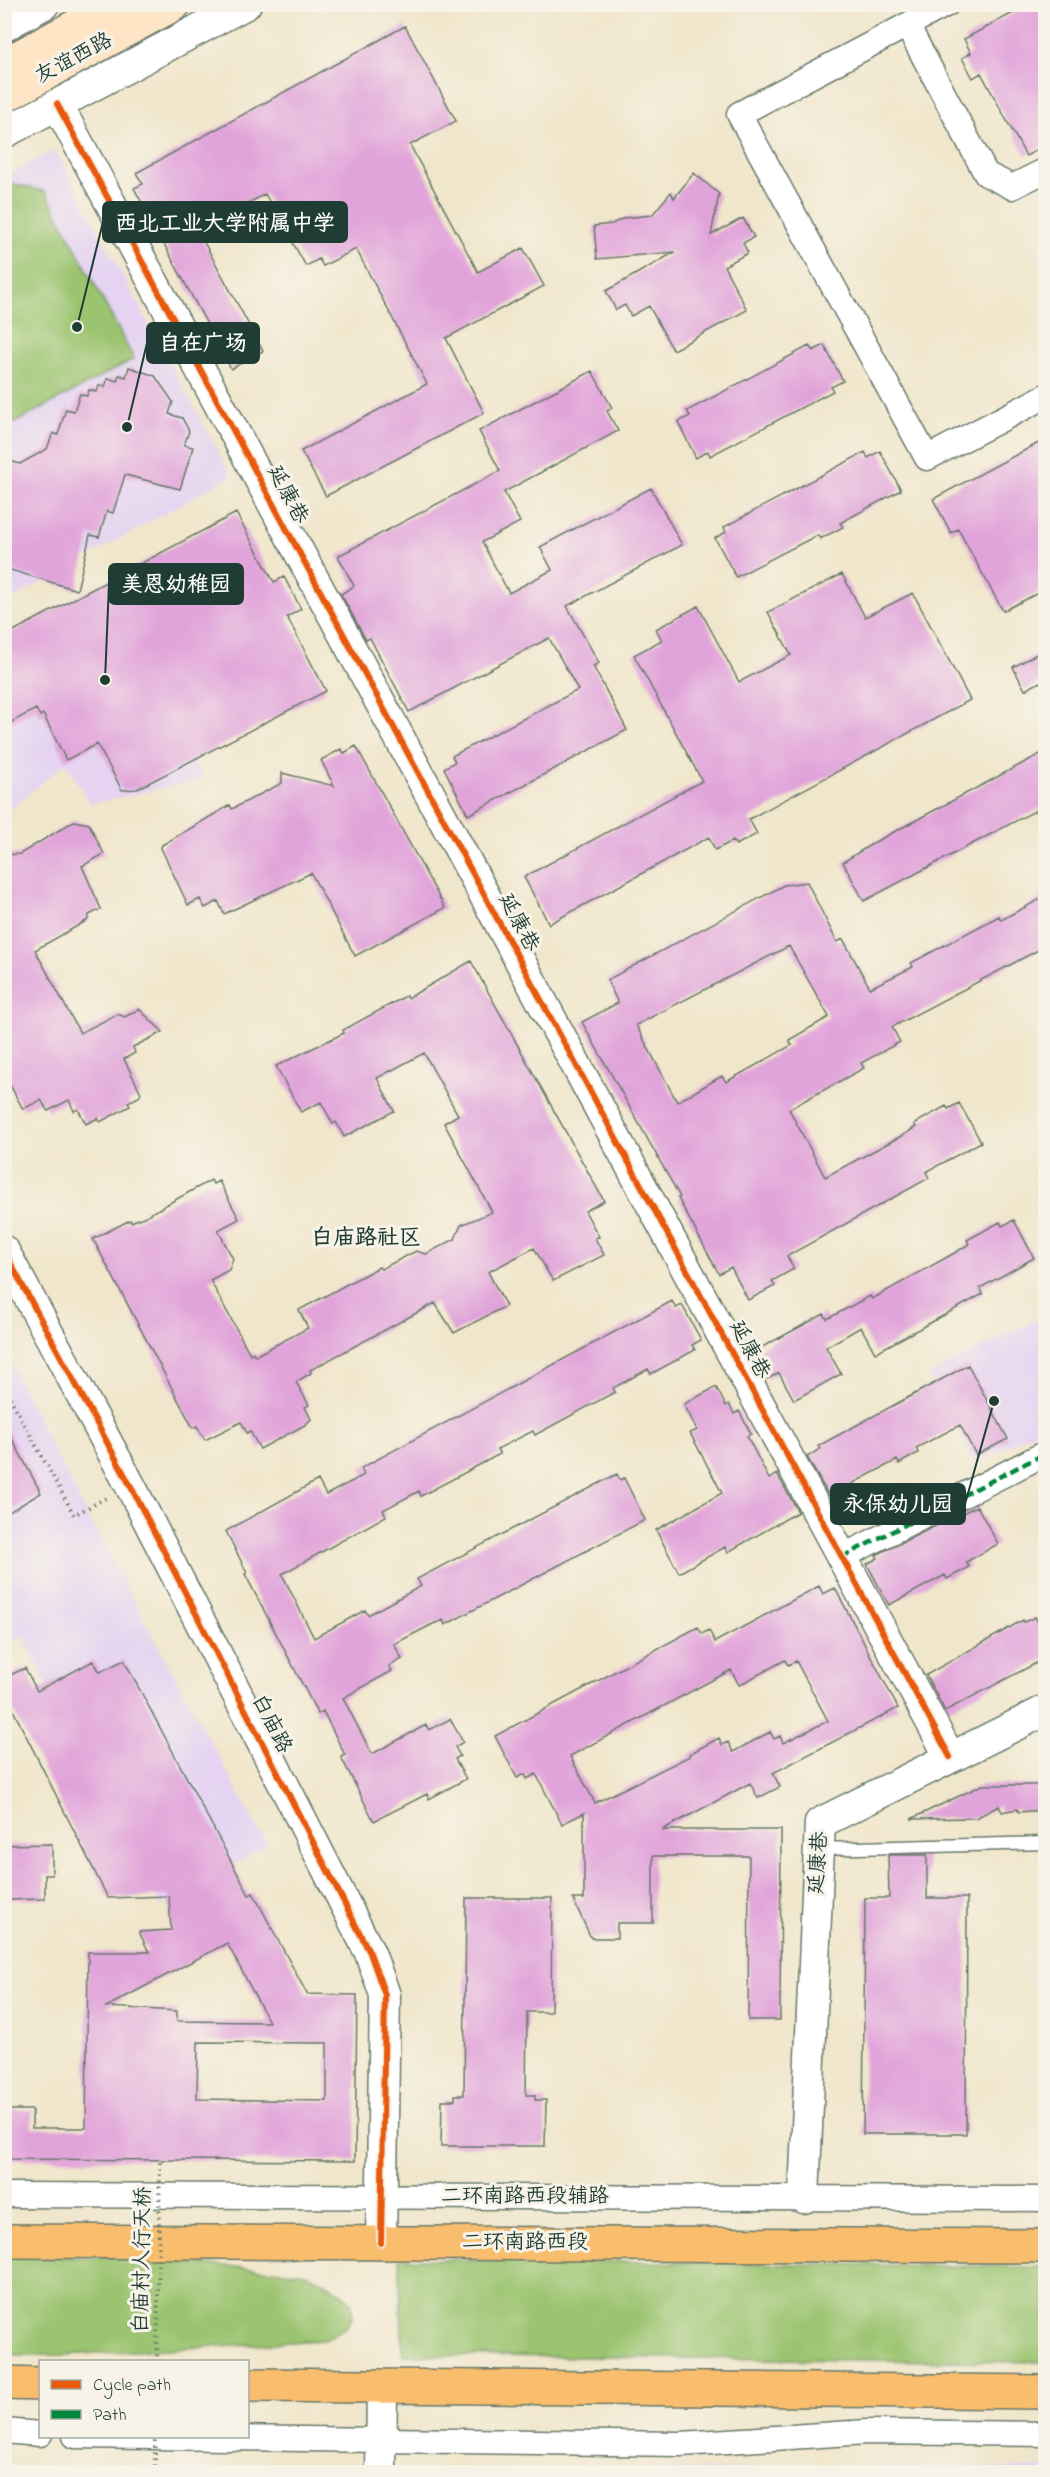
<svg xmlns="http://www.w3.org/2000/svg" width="1050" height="2477" font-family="'Indie Flower','LXGW WenKai TC',sans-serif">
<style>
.built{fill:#e5d3f1}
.green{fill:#9bc470;stroke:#5d8052;stroke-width:1.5}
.building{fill:#e1a4da;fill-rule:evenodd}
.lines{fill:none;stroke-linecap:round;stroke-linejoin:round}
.service-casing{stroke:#687869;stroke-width:15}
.minor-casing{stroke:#687869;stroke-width:27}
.tertiary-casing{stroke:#687869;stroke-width:33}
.secondary-casing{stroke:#687869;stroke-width:36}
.trunk-casing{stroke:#687869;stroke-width:36}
.path{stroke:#687869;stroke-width:4;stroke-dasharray:1.5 4.5;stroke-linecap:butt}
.service{stroke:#fff;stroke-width:12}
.minor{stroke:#fff;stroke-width:24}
.tertiary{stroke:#fff;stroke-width:30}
.secondary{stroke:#fde5c5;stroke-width:33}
.trunk{stroke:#f9be6d;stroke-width:33}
.path-bridge{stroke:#687869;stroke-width:4;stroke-dasharray:1.5 4.5;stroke-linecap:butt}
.quiet{stroke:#00873e;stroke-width:4.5;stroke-dasharray:9 4.5;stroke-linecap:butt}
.cycleway-casing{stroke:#f7f3e8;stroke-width:10}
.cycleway{stroke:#e8590c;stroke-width:6}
.labels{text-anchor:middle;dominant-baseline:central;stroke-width:6;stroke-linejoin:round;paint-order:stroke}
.street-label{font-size:21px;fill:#1f3d34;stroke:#f7f3e8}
.neighbourhood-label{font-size:22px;font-weight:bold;fill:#1f3d34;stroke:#f7f3e8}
.leader{fill:none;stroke:#1f3d34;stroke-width:2}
.callout-dot{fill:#1f3d34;stroke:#f7f3e8;stroke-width:2}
.callout{fill:#1f3d34;stroke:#1f3d34;stroke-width:2}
.callout-label{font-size:22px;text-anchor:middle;font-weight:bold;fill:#fff}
</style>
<rect width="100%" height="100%" fill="#f7f3e8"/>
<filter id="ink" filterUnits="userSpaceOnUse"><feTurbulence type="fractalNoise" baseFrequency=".0167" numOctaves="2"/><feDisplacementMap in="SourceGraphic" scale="12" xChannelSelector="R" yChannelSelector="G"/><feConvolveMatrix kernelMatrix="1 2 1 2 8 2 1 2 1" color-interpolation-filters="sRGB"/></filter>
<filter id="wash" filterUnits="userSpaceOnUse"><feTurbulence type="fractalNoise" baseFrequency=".008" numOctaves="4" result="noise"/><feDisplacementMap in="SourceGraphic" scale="24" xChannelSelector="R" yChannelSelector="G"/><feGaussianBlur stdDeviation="1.35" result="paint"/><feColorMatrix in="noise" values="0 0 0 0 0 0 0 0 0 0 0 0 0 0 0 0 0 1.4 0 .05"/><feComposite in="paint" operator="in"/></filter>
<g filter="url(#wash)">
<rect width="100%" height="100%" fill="#f0e6cb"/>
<path class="built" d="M55,150l176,326 -226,127v-426z
M164,704l40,75 -114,25 -24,-41 -61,50v-105z
M1045,1315v112l-70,35 -46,-87z
M4,1352l80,158 183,335 -106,62 -139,-272 -17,8z
M1046,2468l-1,4h-614v-1z"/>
<path class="green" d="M10,183l36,9 88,167 -129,69 -1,-242z
M5,2257h117l184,16 35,19 11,12 1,11 -7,12 -22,13 -261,15h-58z
M399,2259l646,8v95l-642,-7z"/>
<g id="blocks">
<path class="building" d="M1030,4h16v141l-20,11 -45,-83 -8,5 -11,-20 9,-5 -7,-14z
M405,26l51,95 -46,24 68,127 45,-24 21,38 -98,52 38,75 -158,83 -25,-45 126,-67 -71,-135 -33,17 -4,-7 -13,7 -41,-72 -67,37 65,120 -32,18 -97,-181 9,-4 -7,-11z
M694,173l25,21 -8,41 32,-17 11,19 -11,6 5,10 -24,13 23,44 -74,40 -24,-44 -18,10 -6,-11 -9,5 -10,-19 69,-39 -78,7 -3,-33 18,-2 12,-6 28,-3 19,-23 3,6z
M824,345l19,36 -12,6 2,4 -123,65 -2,-5 -12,7 -18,-36 12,-6 -3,-5 122,-65 4,5z
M129,367l26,9 18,26 -4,12 13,4 7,13 -5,14 9,2 -13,42 -55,-14 -12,38 -6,-2 -8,26 -9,-2 -13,55 -73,-22v-109l16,5 27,-15 6,-16 5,2 8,-26 8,2 6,-17 7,2 2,-6 8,2 2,-7 6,2 3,-9 9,3 2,-6 7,2z
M592,371l20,37 -5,3 11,20 -114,61 16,30 -38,20 27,51 43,-23 -12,-23 111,-59 31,57 -115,61 32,57 -6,3 34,64 -159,85 -24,-47 11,-6 -3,-6 126,-66 -29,-52 -140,74 -39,-74 -4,2 -25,-46 13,-8 -16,-30 162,-85 -21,-40z
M1046,439v150l-43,22 -45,-82 -7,4 -18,-34z
M880,451l21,39 -61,33 3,4 -23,12 -2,-4 -12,6 -70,36 -21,-39 11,-6 -2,-5 141,-75 3,6z
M236,513l38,69 10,-5 17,32 -14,8 39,74 -189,98 -15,1 -25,-46 -31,16 -23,-46 -3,2 -4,-7 -32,17v-90z
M842,574l23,43 48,-24 57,107 -221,119 8,15 -21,11 -3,-4 -18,9 -6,-13 -160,87 -25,-47 178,-96 -68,-126 28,-15 -6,-11 42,-23 41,76 52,-27 -23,-43z
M1046,649v30l-21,11 -12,-23z
M356,746l89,162 -90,48 -44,-83 -87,41 -6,-13 -13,7 -5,-9 -12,6 -27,-57 1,-3 68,-40 2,4 50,-26v-10l52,13 -13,-26 20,-11 3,4z
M1046,751v54l-182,96 -21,-39 32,-20z
M74,821l15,3 15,30 -22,12 19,43 -12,6 -1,5 -53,30 45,83 38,-19 7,3 14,-8 24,23 -30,15 2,6 -11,6 17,34 -2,4 -11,5 2,4 -30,16 -2,-4 -12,6 -8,-15 -4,2 -5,-11 -21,11 -7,-11 -18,9 -19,-35v-219l16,-1z
M807,882l30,60 6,-3 27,49 43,-21 -2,-4 88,-47 2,4 45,-24v50l-154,81 8,15 -39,21 3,5 -75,41 36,68 80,-43 11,-7 -2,-3 32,-18 2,3 11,-6 22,39 -55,30 3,6 -142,78 7,13 -22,12 3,5 -27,14 -17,-33 -12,7 -41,-76 2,-1 -98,-175 36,-19 -11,-23 177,-95zM789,946l40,71 -40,23 3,5 -66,37 -4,-6 -45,26 -41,-77z
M471,961l133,240 -19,10 14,26 -4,1 9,17 -51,26 -19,-33 -46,24 18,34 -52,27 -19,-30 -125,67 1,3 -15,9 13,23 -4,2 6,12 -6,6 -45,24 -10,-18 -3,2 -6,-11 -36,18 -8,-14 -4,2 -100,-189 37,-19 1,2 15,-6 65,-36 2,4 6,-3 20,38 -21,11 15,29 -4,11 -19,10 40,74 3,-2 2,4 53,-28 -9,-18 80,-43 2,2 35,-18 10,3 29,-15 6,-14 31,-13 -48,-89 14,-8 -34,-62 -47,25 17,33 -50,26 -8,-15 -3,2 -12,-22 -20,10 -25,-46 68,-33 -1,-3 63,-34 2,2z
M1014,1220l20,38 -54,30 3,6 -108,59 -14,-26 -35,20 15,27 -47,26 -15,-27 -12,6 -14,-27 71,-38 3,5 43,-23 2,3 86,-48 11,-7 -2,-4 33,-18 2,4z
M672,1301l4,7 6,-3 19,35 -9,5 3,5 -44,24 -3,-5 -35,19 2,4 -80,43 -2,-4 -36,18 3,5 -79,42 -2,-5 -36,19 3,6 -104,58 32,64 51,-28 3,5 53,-29 -4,-7 200,-105 3,6 4,-2 21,42 -200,105 -2,-5 -10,4 -39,20 8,15 -13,7 3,5 -49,27 29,56 54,-29 3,5 21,-11 13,23 -8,5 5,9 -5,3 11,20 -37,20 -2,-5 -53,27 -33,-64 4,-2 -22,-44 -5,3 -73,-140 2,-1 -21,-42 92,-51 8,15 38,-20 -3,-7z
M968,1365l40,74 -32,16 -16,-30 -44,23 2,5 -19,11 -2,-4 -68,36 -22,-39 13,-8 -2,-3z
M716,1387l10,19 3,-2 5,10 5,-3 12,23 -4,2 22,43 8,-5 21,38 -70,40 -3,-5 -46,26 -23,-43 66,-37 -32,-60 7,-3 -13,-26z
M4,1424l37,69 -37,22z
M977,1506l21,38 -32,18 3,5 -22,12 -2,-4 -56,30 -22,-41 11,-6 -2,-3z
M819,1586l4,8 12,-6 63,120 -125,65 7,14 -22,11 -8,-15 -88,47h119l-1,190h-32l1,-164h-96v67h-36v15h-26l-18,-39h11v-86l-22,11 -26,-50 -9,5 -2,-5 -8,4 -22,-42 203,-109 4,7 7,-4 6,12zM785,1660l3,5 8,-4 32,60 -45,22 -3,-7 -6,3 -4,-7 -37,20 -5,-10 -6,3 -3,-7 -30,16 1,2 -95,47 -25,-47 161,-86 8,15z
M1035,1617l3,5 8,-4v40l-101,53 -19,-36 97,-55 1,2z
M124,1660l125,235 4,-2 54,101 50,1 -2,166 -351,-2v-49h28v18h54l2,-176h61l-10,-20 32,-2 -2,-34 -61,2 -104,-206v-14l21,-10 12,23 56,-30 7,11zM227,1943l42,79 -92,-1v-10l-71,-4zM198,2042l129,1v58l-130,-2z
M982,1785h59l1,25 -23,2 -2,-3 -15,3 -3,-6 -23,12 -65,1z
M52,1844v31h-7v24l-41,1v-55z
M888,1855h39v43h40l-1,236h-103l2,-236h24z
M466,1898h86l-1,114h-24l-1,83h9v5h11l-1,46h-104l1,-46h13v-5h9z"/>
</g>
</g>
<g filter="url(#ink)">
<use href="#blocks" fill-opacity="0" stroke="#687869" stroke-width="1.5"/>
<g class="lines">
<defs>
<path id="service" d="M820,1849l226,-6"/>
<path id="minor" d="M947,4l-208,110 188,344 119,-62
M907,25l79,149 26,13 34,-17
M842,1557l204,-104
M4,2195l1042,4
M4,2431l36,3
M75,2436l606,8 186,-12 179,2"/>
<path id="tertiary" d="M4,26l40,-22
M57,104l893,1653
M4,133l242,-129
M4,1251l126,234 240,468 15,42 -4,248
M804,2198l16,-375 226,-113
M381,2472l1,-84"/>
<path id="secondary" d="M4,65l113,-61
M4,96l170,-92"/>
<path id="trunk" d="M4,2241l1042,5
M4,2383l36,1
M248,2385l798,7"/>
</defs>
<use href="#service" class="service-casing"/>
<use href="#minor" class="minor-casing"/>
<use href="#tertiary" class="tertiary-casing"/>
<use href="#secondary" class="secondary-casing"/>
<use href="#trunk" class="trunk-casing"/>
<path class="path" d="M4,1387l70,128 32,-17
M866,2472l180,-1"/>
<use href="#service" class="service"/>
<use href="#minor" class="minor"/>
<use href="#tertiary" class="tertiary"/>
<use href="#secondary" class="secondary"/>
<use href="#trunk" class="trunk"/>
<path class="path-bridge" d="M157,2362l3,-203
M155,2472v-36"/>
<path class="quiet" d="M842,1557l204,-104"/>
<defs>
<path id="cycleway" d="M57,104l893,1653
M4,1251l126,234 240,468 15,42 -4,248"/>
</defs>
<use href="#cycleway" class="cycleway-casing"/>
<use href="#cycleway" class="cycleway"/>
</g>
</g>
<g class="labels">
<g class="street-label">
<text transform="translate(74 59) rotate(-28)">友谊西路</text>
<text transform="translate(287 495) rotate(62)">延康巷</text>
<text transform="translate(518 923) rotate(62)">延康巷</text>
<text transform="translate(749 1350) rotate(62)">延康巷</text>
<text transform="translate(271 1724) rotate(63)">白庙路</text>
<text transform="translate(819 1863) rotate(-86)">延康巷</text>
<text x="525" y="2197">二环南路西段辅路</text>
<text x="525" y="2243">二环南路西段</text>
<text transform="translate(143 2260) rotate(-89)">白庙村人行天桥</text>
</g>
<g class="neighbourhood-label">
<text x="366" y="1239">白庙路社区</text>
</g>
</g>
<path class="leader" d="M77 327L103 222M127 427L147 343M105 680L109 584M994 1401L965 1504"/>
<g class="callout-dot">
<circle cx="77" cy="327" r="6"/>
<circle cx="127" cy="427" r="6"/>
<circle cx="105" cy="680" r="6"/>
<circle cx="994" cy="1401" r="6"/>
</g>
<g class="callout">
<rect x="103" y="202" width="244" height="40" rx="6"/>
<rect x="147" y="323" width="112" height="40" rx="6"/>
<rect x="109" y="564" width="134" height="40" rx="6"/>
<rect x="831" y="1484" width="134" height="40" rx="6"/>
</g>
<g class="callout-label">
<text x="225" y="230">西北工业大学附属中学</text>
<text x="203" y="350">自在广场</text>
<text x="176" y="591">美恩幼稚园</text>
<text x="898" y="1511">永保幼儿园</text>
</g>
<rect width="1050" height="2477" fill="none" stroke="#f7f3e8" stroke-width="24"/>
<rect x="39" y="2360" width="210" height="78" fill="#f7f3e8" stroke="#a1aaa0" stroke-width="1.5"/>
<rect x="51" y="2380" width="30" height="9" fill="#e8590c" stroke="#a1aaa0" stroke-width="1.5"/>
<text x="93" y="2390" font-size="18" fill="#1f3d34">Cycle path</text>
<rect x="51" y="2410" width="30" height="9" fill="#00873e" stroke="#a1aaa0" stroke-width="1.5"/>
<text x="93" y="2420" font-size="18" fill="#1f3d34">Path</text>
</svg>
